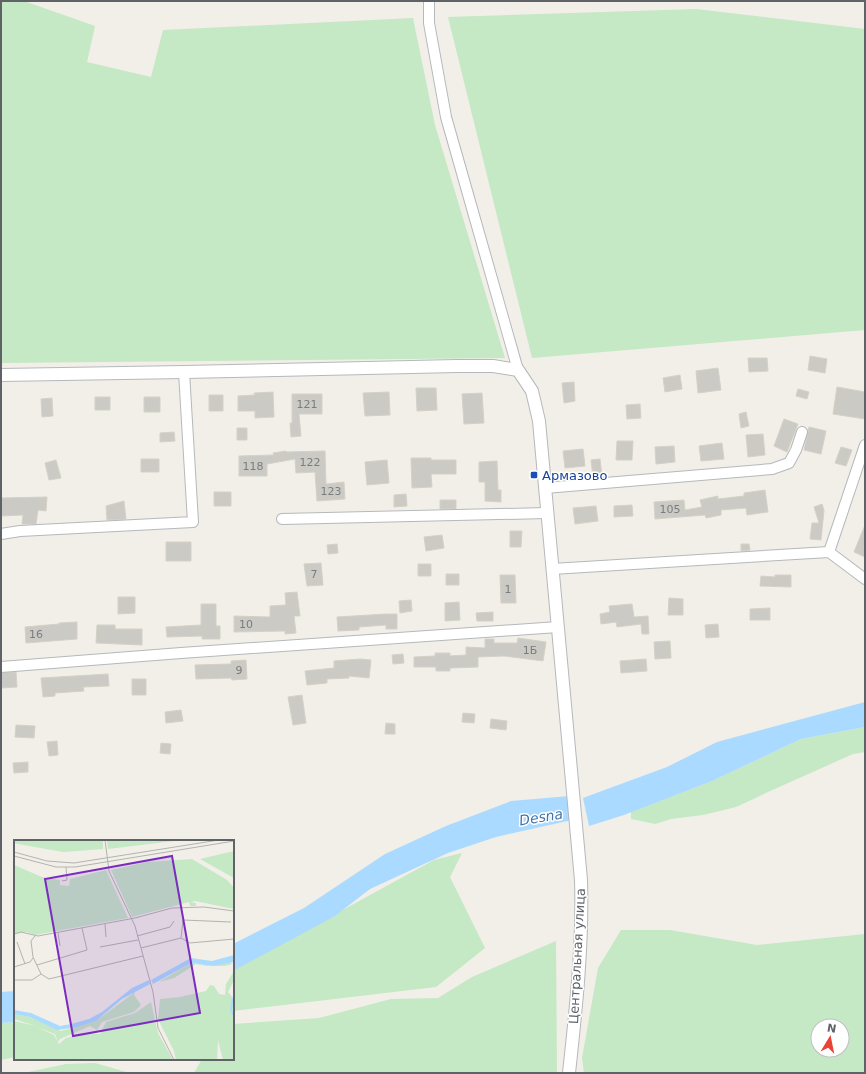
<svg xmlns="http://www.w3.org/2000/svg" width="866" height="1074" font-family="'DejaVu Sans',sans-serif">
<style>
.green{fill:#c5e8c5;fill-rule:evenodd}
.water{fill:#aadaff}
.building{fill:#cccac5;stroke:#d6d1c6}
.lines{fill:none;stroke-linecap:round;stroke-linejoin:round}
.minor-casing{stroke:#b5b8bc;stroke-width:12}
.tertiary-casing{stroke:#b5b8bc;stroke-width:14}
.minor{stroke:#fff;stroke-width:10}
.tertiary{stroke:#fff;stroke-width:12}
.transit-dot{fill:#1a4fb4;stroke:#fff;stroke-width:1.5}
.labels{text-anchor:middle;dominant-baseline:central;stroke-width:3;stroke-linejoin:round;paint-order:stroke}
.number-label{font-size:11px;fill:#7a7d7f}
.transit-label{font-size:13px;fill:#164399;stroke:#fff;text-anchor:start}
.street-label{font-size:13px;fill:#5f6368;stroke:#fff}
.water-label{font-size:14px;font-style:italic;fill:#4174aa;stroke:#fff}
.inset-river{fill:none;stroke:#aadaff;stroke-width:2}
.inset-road{fill:none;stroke:#b3b3b1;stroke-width:1}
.view{fill:#7b2cbf;fill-opacity:0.15;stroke:#7b2cbf;stroke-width:2}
.inset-edge{fill:none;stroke:#5f6368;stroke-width:2}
</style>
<rect width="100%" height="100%" fill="#f1efe8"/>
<path class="green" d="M1,1h23l71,25 -8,36 64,15 12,-47 250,-12 22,107 70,233 -504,5z
M696,9l169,20v301l-333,28 -84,-341z
M865,727v25l-12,2 -85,38 -32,15 -33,8 -32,4 -16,5 -24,-5v-7l81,-31 89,-42z
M462,853l-12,24 35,71 -49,39 -203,24v-41l201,-110z
M621,930h49l87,15 108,-11v139h-281l-2,-15 16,-90zM818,1026h24v24h-24z
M556,941l1,132h-363l8,-14h31v-35l86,-6 72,-19 47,-1 34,-21z
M15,1022v35l-14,3v-37z
M95,1063l35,10h-107l43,-9z"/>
<path class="water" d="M865,702v25l-64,12 -89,42 -88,34 -35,11 -6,-28 8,-3 76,-28 50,-25z
M570,796l2,24 -76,17 -48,16 -78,36 -35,27 -102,55v-27l71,-36 81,-54 61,-28 65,-25z
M15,991v31l-14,1v-31z"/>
<path class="building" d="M810,356l17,3 -2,14 -17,-3z
M748,358h19l1,13 -19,1z
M718,368l3,22 -23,3 -2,-22z
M680,375l2,14 -17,3 -2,-14z
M574,382l1,19 -11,2 -2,-20z
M837,387l28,5v27l-32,-5z
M416,388h20l1,22 -20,1z
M798,389l11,3 -2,7 -11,-3z
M273,392l1,25 -19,1v-7h-17v-15l17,-1 -1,-2z
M389,392l1,23 -25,1 -2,-23z
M482,393l2,30 -20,1 -2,-30z
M292,394h30v20h-23l2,22 -10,1 -1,-14h2z
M209,395h14v16h-14z
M95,397h15v13h-15z
M144,397h16v15h-16z
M52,398l1,18 -11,1 -1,-18z
M640,404l1,14 -14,1 -1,-14z
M746,412l3,14 -8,2 -2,-14z
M784,419l14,5 -11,28 -13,-6z
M809,427l17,4 -5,23 -17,-4z
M237,428h10v12h-10z
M174,432l1,9 -15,1v-9z
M763,434l2,21 -17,2 -2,-22z
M617,441h16l-1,19h-16z
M722,443l2,16 -23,2 -2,-15z
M674,446l1,16 -19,2 -1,-17z
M841,447l11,3 -6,16 -11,-3z
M583,449l2,17 -20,2 -2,-17z
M286,451v1l39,-1 1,33 18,-2 1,17 -28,2 -2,-29 -19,1 -1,-14 -28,5v12h-28v-20l35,-1 -1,-2z
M411,458h20v2h25v14h-25l1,13 -20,1z
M141,459h18v13h-18z
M600,459l2,17 -9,1 -2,-17z
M56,460l5,18 -12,2 -4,-17z
M387,460l2,23 -22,2 -2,-23z
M497,461l1,29h3v12l-16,-1v-19h-6v-20z
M765,490l3,22 -21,3 -1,-7 -25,2v5l-15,3 -1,-3 -50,4 -1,-17 30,-2 1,10 17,-3 -2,-7 18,-4v3l26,-3v-3z
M214,492h17v14h-17z
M406,494l1,12 -13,1v-12z
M47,497l-1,14 -8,-1 -2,14h-14l1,-9 -22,1v-18z
M440,500h16v9h-16z
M124,501l2,18 -19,1 -1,-14z
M822,504l2,6 -3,30 -11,-1 2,-16h7l-5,-16z
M632,505l1,11 -19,1v-11z
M596,506l2,15 -23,3 -2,-16z
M865,525v32l-11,-5z
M510,531h12l-1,16h-11z
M442,535l2,13 -18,3 -2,-14z
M166,542h25v19h-25z
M337,544l1,9 -10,1 -1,-9z
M741,544h8l1,6 -9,1z
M321,563l2,22 -16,1 -3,-22z
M418,564h13v12h-13z
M446,574h13v11h-13z
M500,575h15l1,28h-15z
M775,575h16v12l-31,-1 1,-10 14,1z
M297,592l3,24h-6l2,17 -11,1v-3l-51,1v-16l36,1v-11l16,-1 -1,-12z
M118,597h17v16l-17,1z
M669,598l14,1v16h-15z
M411,600l1,11 -12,2 -1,-12z
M459,602l1,18 -15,1v-18z
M201,604h15v22h4v13h-18v-3l-35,1 -1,-10 35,-2z
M632,604l2,13 14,-1 1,18h-7l-1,-10 -24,3 -1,-5 -15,2 -1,-10 10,-2 -1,-6z
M770,608v12h-20v-11z
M493,612v9h-16l-1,-8z
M386,614h11v15h-11v-4l-27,2v3l-21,1 -1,-14z
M77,622v17l-51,4 -1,-16 34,-3v-1z
M718,624l1,13 -13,1 -1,-13z
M97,625h18v4h27v16l-46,-2z
M518,638l28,4 -3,19 -39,-5 -26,1v10l-28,1v3h-14v-4h-22v-10l21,-1v-3h15v3l16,-1v-8l19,1v-9h9v4h23z
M670,641l1,17 -16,1 -1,-17z
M403,654l1,9 -11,1 -1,-9z
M360,659l11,1 -2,18 -20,-2v2l-22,1v4l-20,2 -2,-14 29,-3v-7z
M646,659l1,12 -26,2 -1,-12z
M246,660l1,19 -15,1 -1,-2 -35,1 -1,-14 36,-1v-3z
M16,672l1,15 -16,1v-15z
M108,674l1,12 -26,1 1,4 -29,2v3l-12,1 -2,-19z
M132,679h14v16h-14z
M302,695l4,28 -13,2 -5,-28z
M181,710l2,11 -17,2 -1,-11z
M463,713l12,1 -1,9 -12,-1z
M491,719l16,2 -1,9 -16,-2z
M386,723l9,1v10h-10z
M16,725l19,1 -1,12 -19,-1z
M57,741l1,14 -9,1 -2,-14z
M161,743l10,1 -1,10 -10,-1z
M28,762v10l-14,1 -1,-10z"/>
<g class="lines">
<defs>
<path id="minor" d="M429,1v22l17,94 72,253
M545,488l227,-19 17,-6 7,-13 6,-18
M282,519l265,-6
M1,534l19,-3 173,-9 -9,-150
M829,552l36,27
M552,569l277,-17 36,-107
M1,667l180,-14 377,-26"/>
<path id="tertiary" d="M1,375l183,-3 273,-6h36l25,4 14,21 7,30 42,459c2,64 -5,129 -12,193"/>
</defs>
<use href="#minor" class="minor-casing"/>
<use href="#tertiary" class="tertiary-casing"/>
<use href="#minor" class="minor"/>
<use href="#tertiary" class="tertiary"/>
</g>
<rect class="transit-dot" x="530" y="471" width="8" height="8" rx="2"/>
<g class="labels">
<g class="number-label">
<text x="307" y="404">121</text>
<text x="310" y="462">122</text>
<text x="253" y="466">118</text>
<text x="331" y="491">123</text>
<text x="670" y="509">105</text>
<text x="314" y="574">7</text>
<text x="508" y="589">1</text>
<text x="246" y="624">10</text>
<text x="36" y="634">16</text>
<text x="530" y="650">1Б</text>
<text x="239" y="670">9</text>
</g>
<g class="transit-label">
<text x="542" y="475">Армазово</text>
</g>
<g class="street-label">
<text transform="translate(577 956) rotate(-87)">Центральная улица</text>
</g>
<g class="water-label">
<text transform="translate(541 817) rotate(-9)">Desna</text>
</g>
</g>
<g transform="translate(14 840)">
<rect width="220" height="220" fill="#f1efe8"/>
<path d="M0,0h89v9l-40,3 -45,-8 -4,-1zM93,0h76l-75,9zM220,11v27l-34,-19zM178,19l35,21 7,8v21l-39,-8 -4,1 5,1v3h-6l-1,-4 -57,15 -21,-47 36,-8zM0,25l28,12 18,3v5l9,1 1,-7 36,-9 22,48 -93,17 -8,-3 -13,2zM216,122l2,2 -7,2h-18l-11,-2 -22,14 -15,4 32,-19 22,3zM220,131v9l-6,12 6,7v61h-11l-5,-20 -1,20h-41l-2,-9 -16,-32 2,-20 20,-2 26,-6 4,-6 4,1 5,8 6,1 1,-11zM121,152l-1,3 7,10 -7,7 -32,10 -5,8 -7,-4 -30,13 -2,3 -3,-8 -18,-7 17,8 5,9 7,-6 16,-5 18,1 6,-12 29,-9 16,-11 7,31 15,27h-159v-39l22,5 -22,-7v-5l16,3 31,14 35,-10z" fill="#c5e8c5"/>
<path d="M220,115v7l-21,4 -22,-3 -38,21 -2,-4 40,-22 21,3zM135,140l1,4 -28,15 -26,22 -19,6 -20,3 -27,-13 -16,-3v-4l17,3 29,13 11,-2 18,-5 13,-7 30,-24z" fill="#aadaff"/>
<path class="inset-river" d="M219,158l-2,11 2,6"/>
<path class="inset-road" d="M91,0l4,31 26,55 18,66 5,36 16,32M0,12l33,9 27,2 145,-23M0,16l42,11h19l159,-26M48,41l5,-1 -1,-13M91,84l1,13M44,93l2,13M0,94l7,-2 17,4 97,-18 37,-10 32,-1 30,4M21,96l-4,5 2,16 8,17 8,5 94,-23M123,96l33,-9 4,-6M167,98l9,5 44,-4M3,102l8,22M86,107l38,-7M127,108l40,-10 2,-18 48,2M23,125l50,-15 -5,-22M0,127l16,-5 3,-4M0,140h18l9,-6"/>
<path class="view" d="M158,16l28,157 -127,23 -28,-157z"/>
<rect width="220" height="220" class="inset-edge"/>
</g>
<rect width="866" height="1074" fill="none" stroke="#5f6368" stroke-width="4"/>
<g transform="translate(830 1038) rotate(10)"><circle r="19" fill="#ffffff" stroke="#bfc1c3"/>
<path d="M0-3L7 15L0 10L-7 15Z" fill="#ea4335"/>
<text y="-6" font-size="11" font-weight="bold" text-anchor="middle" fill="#5f6368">N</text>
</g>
</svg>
